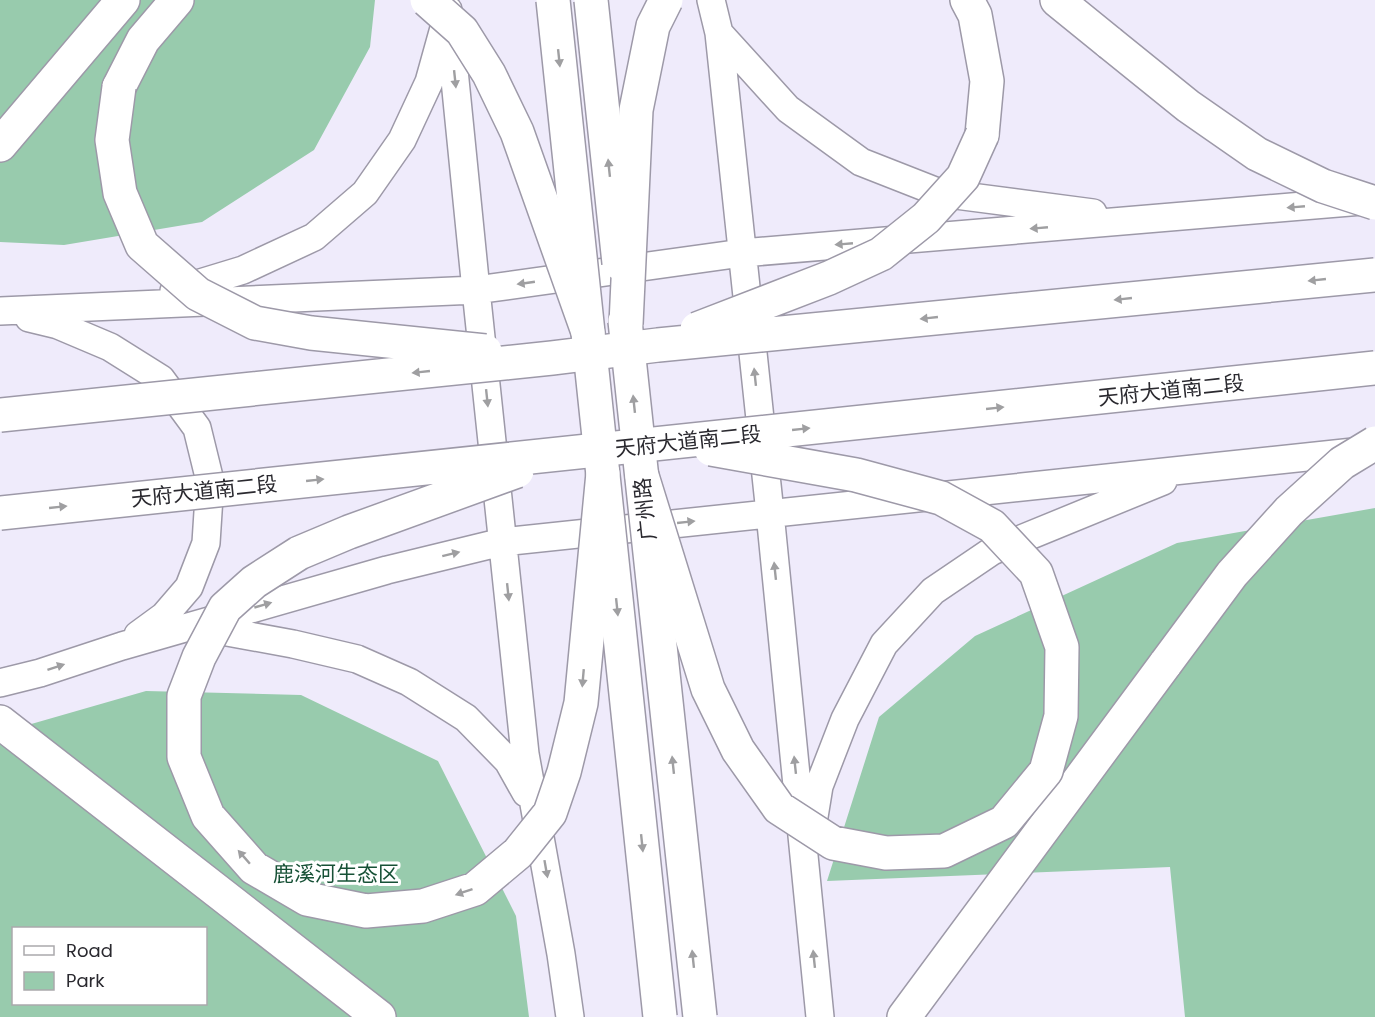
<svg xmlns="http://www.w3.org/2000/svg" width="1375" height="1017" font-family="Poppins,'Noto Sans SC',sans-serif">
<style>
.green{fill:#98cbad;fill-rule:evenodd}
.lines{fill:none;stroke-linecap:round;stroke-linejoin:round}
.tertiary-casing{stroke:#9d99a8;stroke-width:30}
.trunk-casing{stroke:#9d99a8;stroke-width:36}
.tertiary{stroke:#fff;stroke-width:27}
.trunk{stroke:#fff;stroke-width:33}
.primary-bridge-casing{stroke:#9d99a8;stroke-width:36;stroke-linecap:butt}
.trunk-bridge-casing{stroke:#9d99a8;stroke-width:36;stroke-linecap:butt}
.primary-bridge{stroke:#fff;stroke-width:33}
.trunk-bridge{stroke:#fff;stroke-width:33}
.oneway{fill:#9f9fa1}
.labels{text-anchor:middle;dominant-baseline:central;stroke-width:6;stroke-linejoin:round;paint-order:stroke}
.street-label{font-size:21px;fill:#2a292f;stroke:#fff}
.park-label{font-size:21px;fill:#175136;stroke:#fff}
</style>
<rect width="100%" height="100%" fill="#efebfb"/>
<path class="green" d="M0,0h375l-5,47 -56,103 -112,72 -138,23 -64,-3z
M1375,508v509h-190l-15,-150 -343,14 52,-164 96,-81 202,-93z
M146,691l155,4 137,66 78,155 13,101h-529v-284zM14,928h192v76h-192z"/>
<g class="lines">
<defs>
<path id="tertiary" d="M711,0l8,33 51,480 50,504
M448,10l28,280 49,464 36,200 9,63
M719,33l69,76 73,53 79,31 153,20
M174,291l69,-21 71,-33 51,-44 37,-53 27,-58 15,-54
M0,311l476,-21 266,-37 620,-52
M29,318l29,7 52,22 51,32 36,49 13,53 -4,62 -17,44 -25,29 -26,19
M200,627l93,17 64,15 52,23 57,36 42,43 18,32
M0,683l40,-10 82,-27 265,-76 115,-28 861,-91
M811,835l8,-49 26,-67 39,-75 49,-53 59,-40 171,-70"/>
<path id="trunk" d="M967,0l8,15 12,66 -5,54
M1057,0l53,43
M119,87l24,-47 34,-40
M0,145l123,-145
M0,722l379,295
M904,1017l262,-354"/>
</defs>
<use href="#tertiary" class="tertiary-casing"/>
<use href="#trunk" class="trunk-casing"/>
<use href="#tertiary" class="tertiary"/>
<use href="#trunk" class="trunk"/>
<defs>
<path id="primary-bridge" d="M553,0l107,1017
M591,0l28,263
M625,321l75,696"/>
<path id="trunk-bridge" d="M427,0l35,31 27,43 28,58 71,200
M1110,43l78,63 69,48 66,32 52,17
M119,87l-7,53 8,53 22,52 56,49 57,29 56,10 174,18
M626,324l10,-214 17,-84 13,-26
M697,329l132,-51 52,-24 45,-36 37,-41 19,-42
M0,415l552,-57 106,-13 717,-70
M517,471l-168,61 -50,21 -45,29 -29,26 -26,49 -15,39v61l24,59 46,52 53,31 59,12 57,-5 52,-17 43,-36 32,-40 14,-41 17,-69 22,-230
M642,476l66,213 30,61 41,58 54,35 53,10 58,-2 60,-29 42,-51 15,-55 1,-69 -26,-74 -44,-47 -51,-28 -85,-23 -145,-26
M0,513l1375,-145
M1166,663l66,-89 57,-63 53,-48 33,-20"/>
</defs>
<use href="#primary-bridge" class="primary-bridge-casing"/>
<use href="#trunk-bridge" class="trunk-bridge-casing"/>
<use href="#primary-bridge" class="primary-bridge"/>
<use href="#trunk-bridge" class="trunk-bridge"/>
</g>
<defs><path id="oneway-solid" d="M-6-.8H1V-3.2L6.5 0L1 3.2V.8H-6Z" transform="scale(1.5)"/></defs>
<g class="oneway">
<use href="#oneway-solid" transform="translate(559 58) rotate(84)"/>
<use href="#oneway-solid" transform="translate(455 79) rotate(84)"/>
<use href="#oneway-solid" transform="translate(609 168) rotate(-96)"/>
<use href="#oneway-solid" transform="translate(1296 207) rotate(175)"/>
<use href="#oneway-solid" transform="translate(1039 228) rotate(175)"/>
<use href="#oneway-solid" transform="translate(844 244) rotate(175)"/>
<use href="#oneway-solid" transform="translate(1317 280) rotate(174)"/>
<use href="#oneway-solid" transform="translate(526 283) rotate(172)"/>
<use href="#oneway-solid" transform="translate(1123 299) rotate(174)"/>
<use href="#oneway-solid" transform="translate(929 318) rotate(174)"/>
<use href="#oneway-solid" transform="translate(421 372) rotate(174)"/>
<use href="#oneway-solid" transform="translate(755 377) rotate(-96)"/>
<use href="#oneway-solid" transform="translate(487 398) rotate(84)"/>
<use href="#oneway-solid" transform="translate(634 404) rotate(-96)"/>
<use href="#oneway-solid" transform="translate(995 408) rotate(-6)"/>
<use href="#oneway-solid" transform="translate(801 429) rotate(-6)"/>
<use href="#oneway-solid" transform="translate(315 480) rotate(-6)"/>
<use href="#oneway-solid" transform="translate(58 507) rotate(-6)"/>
<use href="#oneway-solid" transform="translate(686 522) rotate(-6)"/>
<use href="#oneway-solid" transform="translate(451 554) rotate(-14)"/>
<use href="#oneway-solid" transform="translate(775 571) rotate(-96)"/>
<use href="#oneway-solid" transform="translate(508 592) rotate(84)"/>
<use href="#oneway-solid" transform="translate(263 605) rotate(-16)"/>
<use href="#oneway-solid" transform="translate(617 607) rotate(84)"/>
<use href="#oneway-solid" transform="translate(56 667) rotate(-18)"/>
<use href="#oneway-solid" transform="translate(583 678) rotate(95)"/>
<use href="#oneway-solid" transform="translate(673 765) rotate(-96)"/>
<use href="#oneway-solid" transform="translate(795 765) rotate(-96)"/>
<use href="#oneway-solid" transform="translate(642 843) rotate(84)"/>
<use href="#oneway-solid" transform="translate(244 857) rotate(-131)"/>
<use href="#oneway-solid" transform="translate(546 869) rotate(80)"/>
<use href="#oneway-solid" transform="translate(464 892) rotate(161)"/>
<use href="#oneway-solid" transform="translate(693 959) rotate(-96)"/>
<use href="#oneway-solid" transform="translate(814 959) rotate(-96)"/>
</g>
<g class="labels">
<g class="street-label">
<text transform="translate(1171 390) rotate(-6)">天府大道南二段</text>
<text transform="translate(688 441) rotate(-6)">天府大道南二段</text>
<text transform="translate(204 491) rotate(-6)">天府大道南二段</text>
<text transform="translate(645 509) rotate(-96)">广州路</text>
</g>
<g class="park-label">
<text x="336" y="873">鹿溪河生态区</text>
</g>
</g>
<rect x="12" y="927" width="195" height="78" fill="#ffffff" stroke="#aaa9ac" stroke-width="1.5"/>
<rect x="24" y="946" width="30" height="9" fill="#ffffff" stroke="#aaa9ac" stroke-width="1.5"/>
<text x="66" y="957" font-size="18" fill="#2a292f">Road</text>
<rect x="24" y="972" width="30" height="18" fill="#98cbad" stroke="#aaa9ac" stroke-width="1.5"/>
<text x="66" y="987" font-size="18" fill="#2a292f">Park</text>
</svg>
